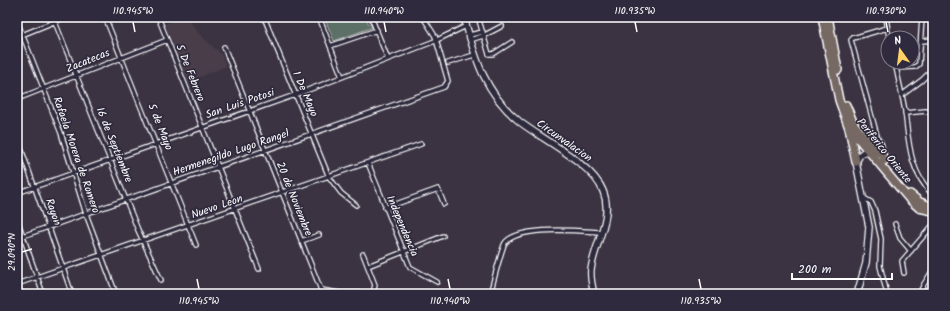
<svg xmlns="http://www.w3.org/2000/svg" width="950" height="311" font-family="Kalam,sans-serif">
<style>
.built{fill:#493e49}
.green{fill:#5c6f67;stroke:#aeb7b3}
.lines{fill:none;stroke-linecap:round;stroke-linejoin:round}
.street-casing{stroke:#fff;stroke-width:6}
.secondary-casing{stroke:#fff;stroke-width:8}
.highway-casing{stroke:#fff;stroke-width:10}
.street{stroke:#2f2a3d;stroke-width:3.5}
.secondary{stroke:#2f2a3d;stroke-width:5.5}
.highway{stroke:#766964;stroke-width:7}
.ticks{fill:none;stroke:#fff;stroke-width:1.5}
.labels{text-anchor:middle;dominant-baseline:central;stroke-width:3.5;stroke-linejoin:round;paint-order:stroke}
.street-label{font-size:11px;fill:#fff;stroke:#2f2a3d}
.neatline{fill:none;stroke:#fff;stroke-width:1.5}
.ticks-label{font-size:10px;text-anchor:middle;fill:#fff}
</style>
<rect width="100%" height="100%" fill="#3b3342"/>
<filter id="ink" filterUnits="userSpaceOnUse"><feTurbulence type="fractalNoise" baseFrequency=".025" numOctaves="2"/><feDisplacementMap in="SourceGraphic" scale="8" xChannelSelector="R" yChannelSelector="G"/><feConvolveMatrix kernelMatrix="1 2 1 2 8 2 1 2 1" color-interpolation-filters="sRGB"/></filter>
<g filter="url(#ink)">
<path class="built" d="M181,17h5l15,19 20,18 5,12 -38,16 -23,-58z"/>
<path class="green" d="M324,17h42l2,6 5,4 -39,14z"/>
<g class="lines">
<defs>
<path id="street" d="M53,17l85,213 23,50
M105,17l91,228
M158,17l101,252
M264,17l65,160 12,16 15,12
M319,17l23,60
M371,17l17,42
M478,17l11,37h4l19,-12
M886,17l3,21
M17,21l44,112 25,81 30,80
M469,35l14,-3
M17,37l49,-20
M470,40l13,-4 19,-10
M922,41l11,-1
M330,46l47,-16
M224,47l97,243 18,3h34l2,-8 -12,-31
M895,62c3,16 7,32 10,49 4,32 4,60 28,84
M448,63l26,-8
M896,68l19,-1 4,-3 3,-47
M902,95l20,-15 11,-11
M17,99l150,-59
M905,113l21,-2 7,3
M17,137l55,157
M878,143h1l-28,-103 2,-2 34,-10
M368,163l42,104 27,15
M17,193l278,-98 140,-54 31,-15
M864,198l7,4 4,9 6,28 -1,27 7,28
M385,208l53,-19 6,15
M17,219l26,75
M895,224l5,14 11,13
M17,238l427,-151 4,-6 -13,-45 -12,-19
M301,241l18,-6
M368,266l75,-30
M904,273l-2,-12 31,-36
M17,283l4,11
M17,284l404,-140
M490,294c2,-7 12,-47 15,-51 13,-18 74,-12 96,-11
M919,294l5,-10 9,-14"/>
<path id="secondary" d="M464,17c11,41 21,77 56,105 23,18 73,42 83,69 11,26 -9,53 -12,79 -1,8 1,16 3,24
M857,294l9,-31 3,-36 -13,-65 4,-7 10,-8"/>
<path id="highway" d="M822,17l17,83 10,28 60,71 10,9 14,3
M828,17l10,53
M846,105l8,19 24,30
M849,128l7,34
M879,143l5,18
M910,194l10,8 13,5"/>
</defs>
<use href="#street" class="street-casing"/>
<use href="#secondary" class="secondary-casing"/>
<use href="#highway" class="highway-casing"/>
<use href="#street" class="street"/>
<use href="#secondary" class="secondary"/>
<use href="#highway" class="highway"/>
</g>
</g>
<path class="ticks" d="M133,22l2,10M384,22l2,10M635,22l2,10M886,22l2,10M22,252l10,-3M197,279l2,10M448,279l2,10M699,279l2,10"/>
<g class="labels">
<g class="street-label">
<text transform="translate(88 61) rotate(-22)">Zacatecas</text>
<text transform="translate(190 73) rotate(68)">5 De Febrero</text>
<text transform="translate(305 94) rotate(67)">1 De Mayo</text>
<text transform="translate(240 104) rotate(-19)">San Luis Potosi</text>
<text transform="translate(160 127) rotate(68)">5 de Mayo</text>
<text transform="translate(564 141) rotate(35)">Circunvalacion</text>
<text transform="translate(114 145) rotate(68)">16 de Septiembre</text>
<text transform="translate(884 151) rotate(51)">Periferico Oriente</text>
<text transform="translate(231 153) rotate(-19)">Hermenegildo Lugo Rangel</text>
<text transform="translate(76 155) rotate(71)">Rafaela Morera de Romero</text>
<text transform="translate(294 199) rotate(68)">20 de Noviembre</text>
<text transform="translate(217 207) rotate(-19)">Nuevo Leon</text>
<text transform="translate(53 212) rotate(71)">Rayon</text>
<text transform="translate(402 226) rotate(67)">Independencia</text>
</g>
</g>
<rect width="950" height="311" fill="none" stroke="#2f2a3d" stroke-width="44"/>
<g transform="translate(900 50) rotate(346)"><circle r="19" fill="#2f2a3d" stroke="#827f8b"/>
<path d="M0-3L7 15L0 10L-7 15Z" fill="#ffd166"/>
<text y="-6" font-size="11" font-weight="bold" text-anchor="middle" fill="#ffffff">N</text>
</g>
<path d="M792 273v6h100v-6" fill="none" stroke="#ffffff" stroke-width="2"/>
<text x="798" y="273" font-size="12" fill="#ffffff" stroke="#2f2a3d" stroke-width="3" paint-order="stroke">200 m</text>
<rect x="22" y="22" width="906" height="267" class="neatline"/>
<g class="ticks-label">
<text x="133" y="14">110.945°W</text>
<text x="384" y="14">110.940°W</text>
<text x="635" y="14">110.935°W</text>
<text x="886" y="14">110.930°W</text>
<text transform="translate(11 252) rotate(-90)" y="4">29.090°N</text>
<text x="199" y="304">110.945°W</text>
<text x="450" y="304">110.940°W</text>
<text x="701" y="304">110.935°W</text>
</g>
</svg>
